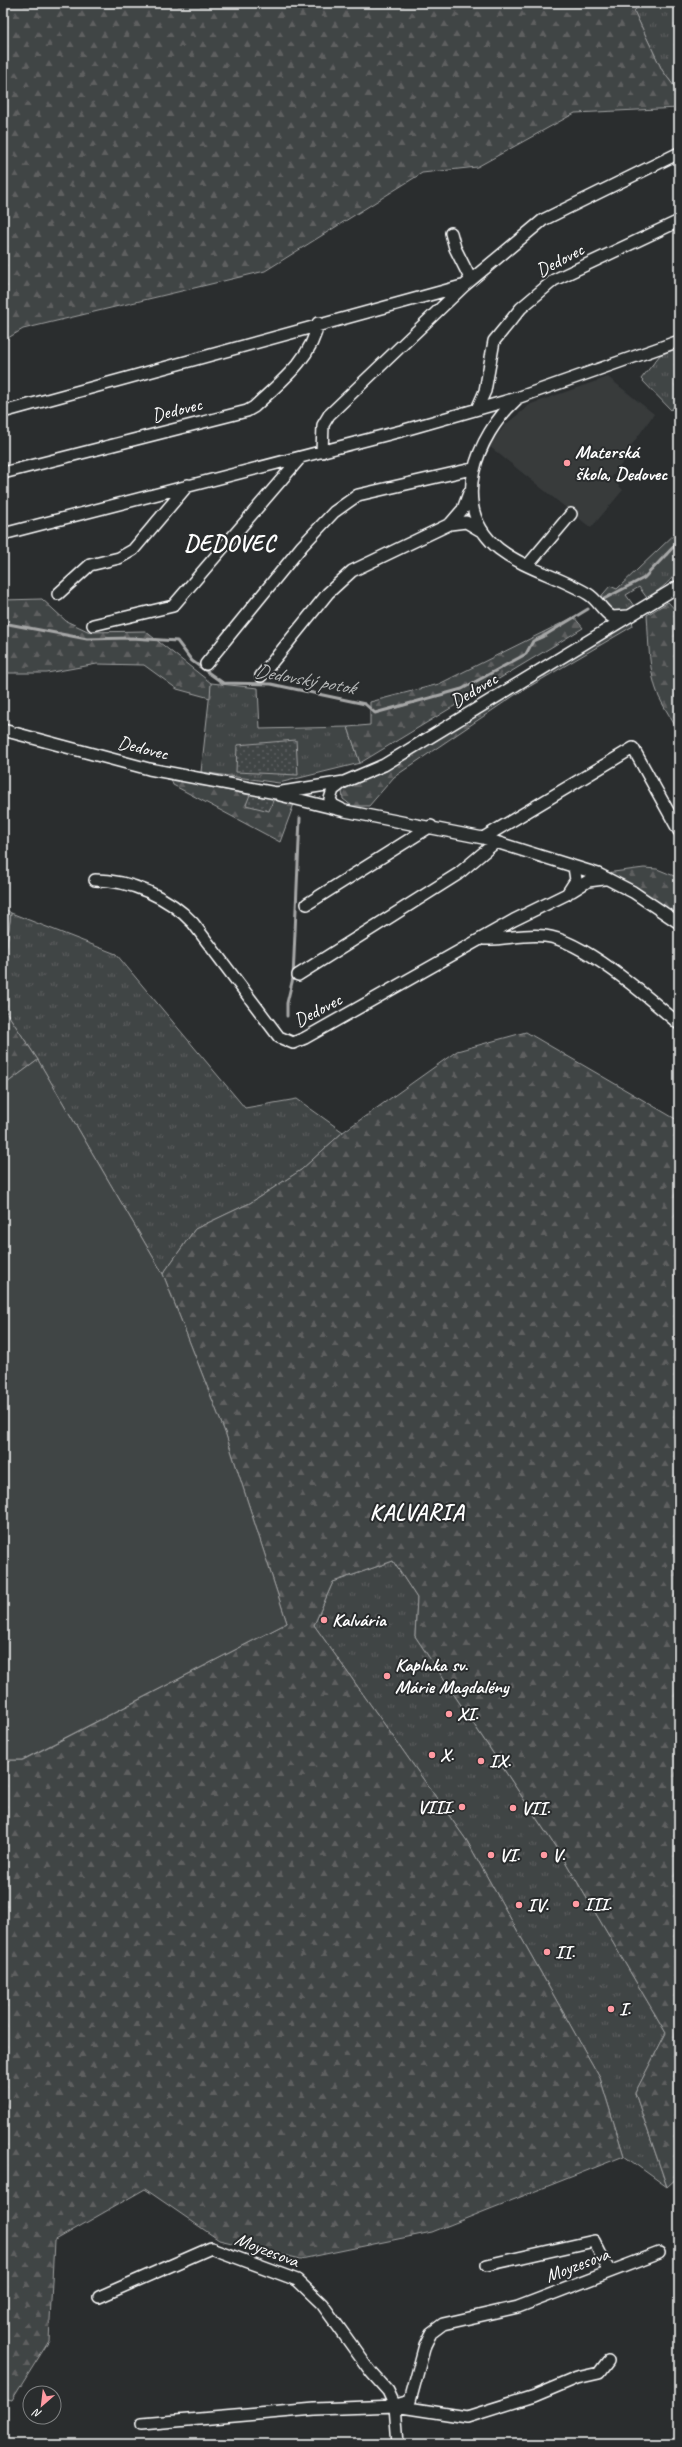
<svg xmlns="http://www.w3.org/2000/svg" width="682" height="2447" font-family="Caveat,sans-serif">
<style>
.built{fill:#373a3b}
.grass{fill:url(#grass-tufts);stroke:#a0a2a2}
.forest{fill:url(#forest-firs);stroke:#a0a2a2}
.park{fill:url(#park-dots);stroke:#a0a2a2}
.garden{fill:#414445;stroke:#a0a2a2}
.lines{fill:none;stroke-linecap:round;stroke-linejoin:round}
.stream{stroke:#a6a7a7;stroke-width:3}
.minor-casing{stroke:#fff;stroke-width:14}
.minor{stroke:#2a2d2e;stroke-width:11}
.poi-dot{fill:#ff9aa2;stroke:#2a2d2e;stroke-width:1.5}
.labels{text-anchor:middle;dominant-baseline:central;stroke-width:4;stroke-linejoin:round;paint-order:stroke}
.street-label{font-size:19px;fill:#fff;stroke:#2a2d2e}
.poi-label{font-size:19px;font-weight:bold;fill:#fff;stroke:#2a2d2e;text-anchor:start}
.water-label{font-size:20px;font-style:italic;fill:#b4b6b6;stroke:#2a2d2e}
.district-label{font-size:23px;font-weight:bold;letter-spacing:1px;fill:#fff;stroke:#2a2d2e}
</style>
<defs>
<pattern id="grass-tufts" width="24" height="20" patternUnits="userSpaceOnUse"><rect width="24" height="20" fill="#414445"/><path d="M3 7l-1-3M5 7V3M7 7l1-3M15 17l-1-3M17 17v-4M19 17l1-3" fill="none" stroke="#5e6061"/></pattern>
<pattern id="forest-firs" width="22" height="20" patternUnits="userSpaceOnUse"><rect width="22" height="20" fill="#414445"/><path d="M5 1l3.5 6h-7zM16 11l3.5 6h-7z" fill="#5e6061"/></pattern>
<pattern id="park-dots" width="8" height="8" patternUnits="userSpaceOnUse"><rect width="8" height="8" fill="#414445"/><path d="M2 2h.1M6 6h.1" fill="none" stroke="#5e6061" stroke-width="1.8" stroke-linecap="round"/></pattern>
</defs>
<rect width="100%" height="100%" fill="#2a2d2e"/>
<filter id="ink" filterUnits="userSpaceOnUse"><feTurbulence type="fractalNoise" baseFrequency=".025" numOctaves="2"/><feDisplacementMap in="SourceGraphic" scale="8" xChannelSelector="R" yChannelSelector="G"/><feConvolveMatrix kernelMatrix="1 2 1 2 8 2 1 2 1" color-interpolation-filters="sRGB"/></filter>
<g filter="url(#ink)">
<path class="built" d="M608,377l46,37 -23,32 3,2 -23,30 12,12 -32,38 -102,-82 16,-21 26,-21z"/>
<path class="grass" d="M641,3h38v90l-17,-23 -28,-59z
M679,348v52l-8,10 -30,-31 19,-24z
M679,530c0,41 3,45 -32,68l-8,-11 -13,8 8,11 -12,8 -8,-2 -16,-12 12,-14 7,3z
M211,683l47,5 2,41 88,-2 12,36 -81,20 -78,-11z
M11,913l105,41 129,154 52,-9 46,33 -42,38 -51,33 -55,26 -32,45 -125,-214 -35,-53v-34z
M393,1561l24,37 -2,38 150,225 101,172 -31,60 32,94 -43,-31 -24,-78 -133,-237 -153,-216 19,-43z"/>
<path class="forest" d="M3,3h638l-7,8 28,59 17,23v15l-104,5 -98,54 -55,6 -157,98 -242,58 -20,12z
M42,599l24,22 24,11 55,-1 66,52 -1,15 -33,-9 -33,-24 -47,-1 -50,9h-44v-73z
M668,602l11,12v121c-5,-14 -14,-25 -20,-38 -11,-26 -10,-55 -12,-82z
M631,615l2,11 -118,69 -121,82 -25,29h-17l-9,-7 -1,-8z
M574,617l9,11 -223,135 -12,-36 22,-2v-23l69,-18z
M171,779l123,25 -14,38 -107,-57z
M644,868l13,1 22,9v45l-81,-49z
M3,907l8,6 -8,60z
M3,1007l35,53 -35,26z
M526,1032l153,89v1055l-12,11 -32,-94 31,-60 -101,-172 -150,-225 2,-38 -24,-37 -60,21 -19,43 153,216 133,237 24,78 -192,76 -131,27 -82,-19 -74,-51 -91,52 -5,100 -37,59 -9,-2v-638h20l264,-137 -61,-188 -63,-161 32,-45 55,-26 51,-33 42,-38 114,-81z"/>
<path class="park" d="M296,740l2,35 -62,-3 1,-27z
M251,792l23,6 -5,13 -23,-6z"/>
<path class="garden" d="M38,1060l125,214 63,161 61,188 -265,137h-19v-674z"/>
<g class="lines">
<path class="stream" d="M602,600l42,-22 35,-37
M3,623l84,16 45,-1 45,3 15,20 31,22 48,1 94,20 10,9 87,-24 64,-35 7,-13 9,-4 46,-28
M287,1016v-13l6,-25 7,-160"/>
<defs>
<path id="minor" d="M451,233l4,15 16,32
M517,399c-41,37 -69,109 -18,150 26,20 61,28 89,45 10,6 14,17 24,23l16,-1
M477,409l8,-18 9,-50 27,-33 33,-28 125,-59
M3,412l459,-126
M322,452l1,-27 6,-10 136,-130 78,-65 136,-67
M3,473l244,-62 7,-4c25,-24 58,-48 64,-84
M450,524l13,-15 6,-16
M3,534l398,-103 116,-33 162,-57
M528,565l43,-51
M58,594l32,-29 29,-7 14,-8 55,-65
M93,625l80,-19 128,-149
M206,664l96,-118 32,-34 24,-17 114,-26
M261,676l67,-83 24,-22 98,-47 16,-2 17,10
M3,730l146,39 127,24 68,-11 40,-17 295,-179
M280,795l65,16 138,27 115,36 35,18 46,31
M341,809l-8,-4 -3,-6 3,-9 9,-7
M483,838l150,-90 46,83
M95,880c35,0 74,17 98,43l86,114 14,6 12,-5 209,-118 53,-26 9,-14 -2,-13
M572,891l16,-10 16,-2
M307,904l124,-78
M484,939c20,1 41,-6 61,-3 38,4 104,62 134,88
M298,975l160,-101 38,-32
M487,2265l107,-24 15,30
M99,2297l112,-49 86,32 25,24 49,68 17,19 7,15 3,38
M396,2405l14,-4 15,-56 6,-12 12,-9 75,-17 141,-54
M141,2424l174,-15 80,-3 72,11 67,-21 43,-18 22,-5 9,-12"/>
</defs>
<use href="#minor" class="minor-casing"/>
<use href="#minor" class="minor"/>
</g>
</g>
<g class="poi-dot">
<circle cx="567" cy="463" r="4"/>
<circle cx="324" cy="1620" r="4"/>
<circle cx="387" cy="1676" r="4"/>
<circle cx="449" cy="1714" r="4"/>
<circle cx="432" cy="1755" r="4"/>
<circle cx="481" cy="1761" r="4"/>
<circle cx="462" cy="1807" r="4"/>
<circle cx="513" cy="1808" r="4"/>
<circle cx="491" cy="1855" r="4"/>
<circle cx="544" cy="1855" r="4"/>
<circle cx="576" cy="1904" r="4"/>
<circle cx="519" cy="1905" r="4"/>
<circle cx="547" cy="1952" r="4"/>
<circle cx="611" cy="2009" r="4"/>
</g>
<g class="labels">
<g class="street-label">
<text transform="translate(560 260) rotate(-28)">Dedovec</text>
<text transform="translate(177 410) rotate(-14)">Dedovec</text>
<text transform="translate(474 690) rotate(-31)">Dedovec</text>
<text transform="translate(143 748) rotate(14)">Dedovec</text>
<text transform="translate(318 1010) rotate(-28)">Dedovec</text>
<text transform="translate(267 2250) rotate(21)">Moyzesova</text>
<text transform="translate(577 2265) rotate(-21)">Moyzesova</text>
</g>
<g class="poi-label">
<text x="575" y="452">Materská<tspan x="575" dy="22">škola, Dedovec</tspan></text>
<text x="332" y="1620">Kalvária</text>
<text x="395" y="1665">Kaplnka sv.<tspan x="395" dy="22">Márie Magdalény</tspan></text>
<text x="457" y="1714">XI.</text>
<text x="440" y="1755">X.</text>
<text x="489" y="1761">IX.</text>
<text x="454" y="1807" text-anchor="end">VIII.</text>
<text x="521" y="1808">VII.</text>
<text x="499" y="1855">VI.</text>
<text x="552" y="1855">V.</text>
<text x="584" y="1904">III.</text>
<text x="527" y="1905">IV.</text>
<text x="555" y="1952">II.</text>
<text x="619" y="2009">I.</text>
</g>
<g class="water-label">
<text transform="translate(305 679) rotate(10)">Dedovský potok</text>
</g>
<g class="district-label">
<text x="230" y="543">DEDOVEC</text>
<text x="417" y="1512">KALVARIA</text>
</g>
</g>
<rect width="682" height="2447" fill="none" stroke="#2a2d2e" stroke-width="16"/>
<rect x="8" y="8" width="666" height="2431" fill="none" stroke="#fff" stroke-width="1.5" filter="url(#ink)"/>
<g transform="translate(42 2405) rotate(208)"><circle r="19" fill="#2a2d2e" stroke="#7f8182"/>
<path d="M0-3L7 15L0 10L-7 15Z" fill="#ff9aa2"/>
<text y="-6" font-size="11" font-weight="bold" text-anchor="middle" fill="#ffffff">N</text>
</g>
</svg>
